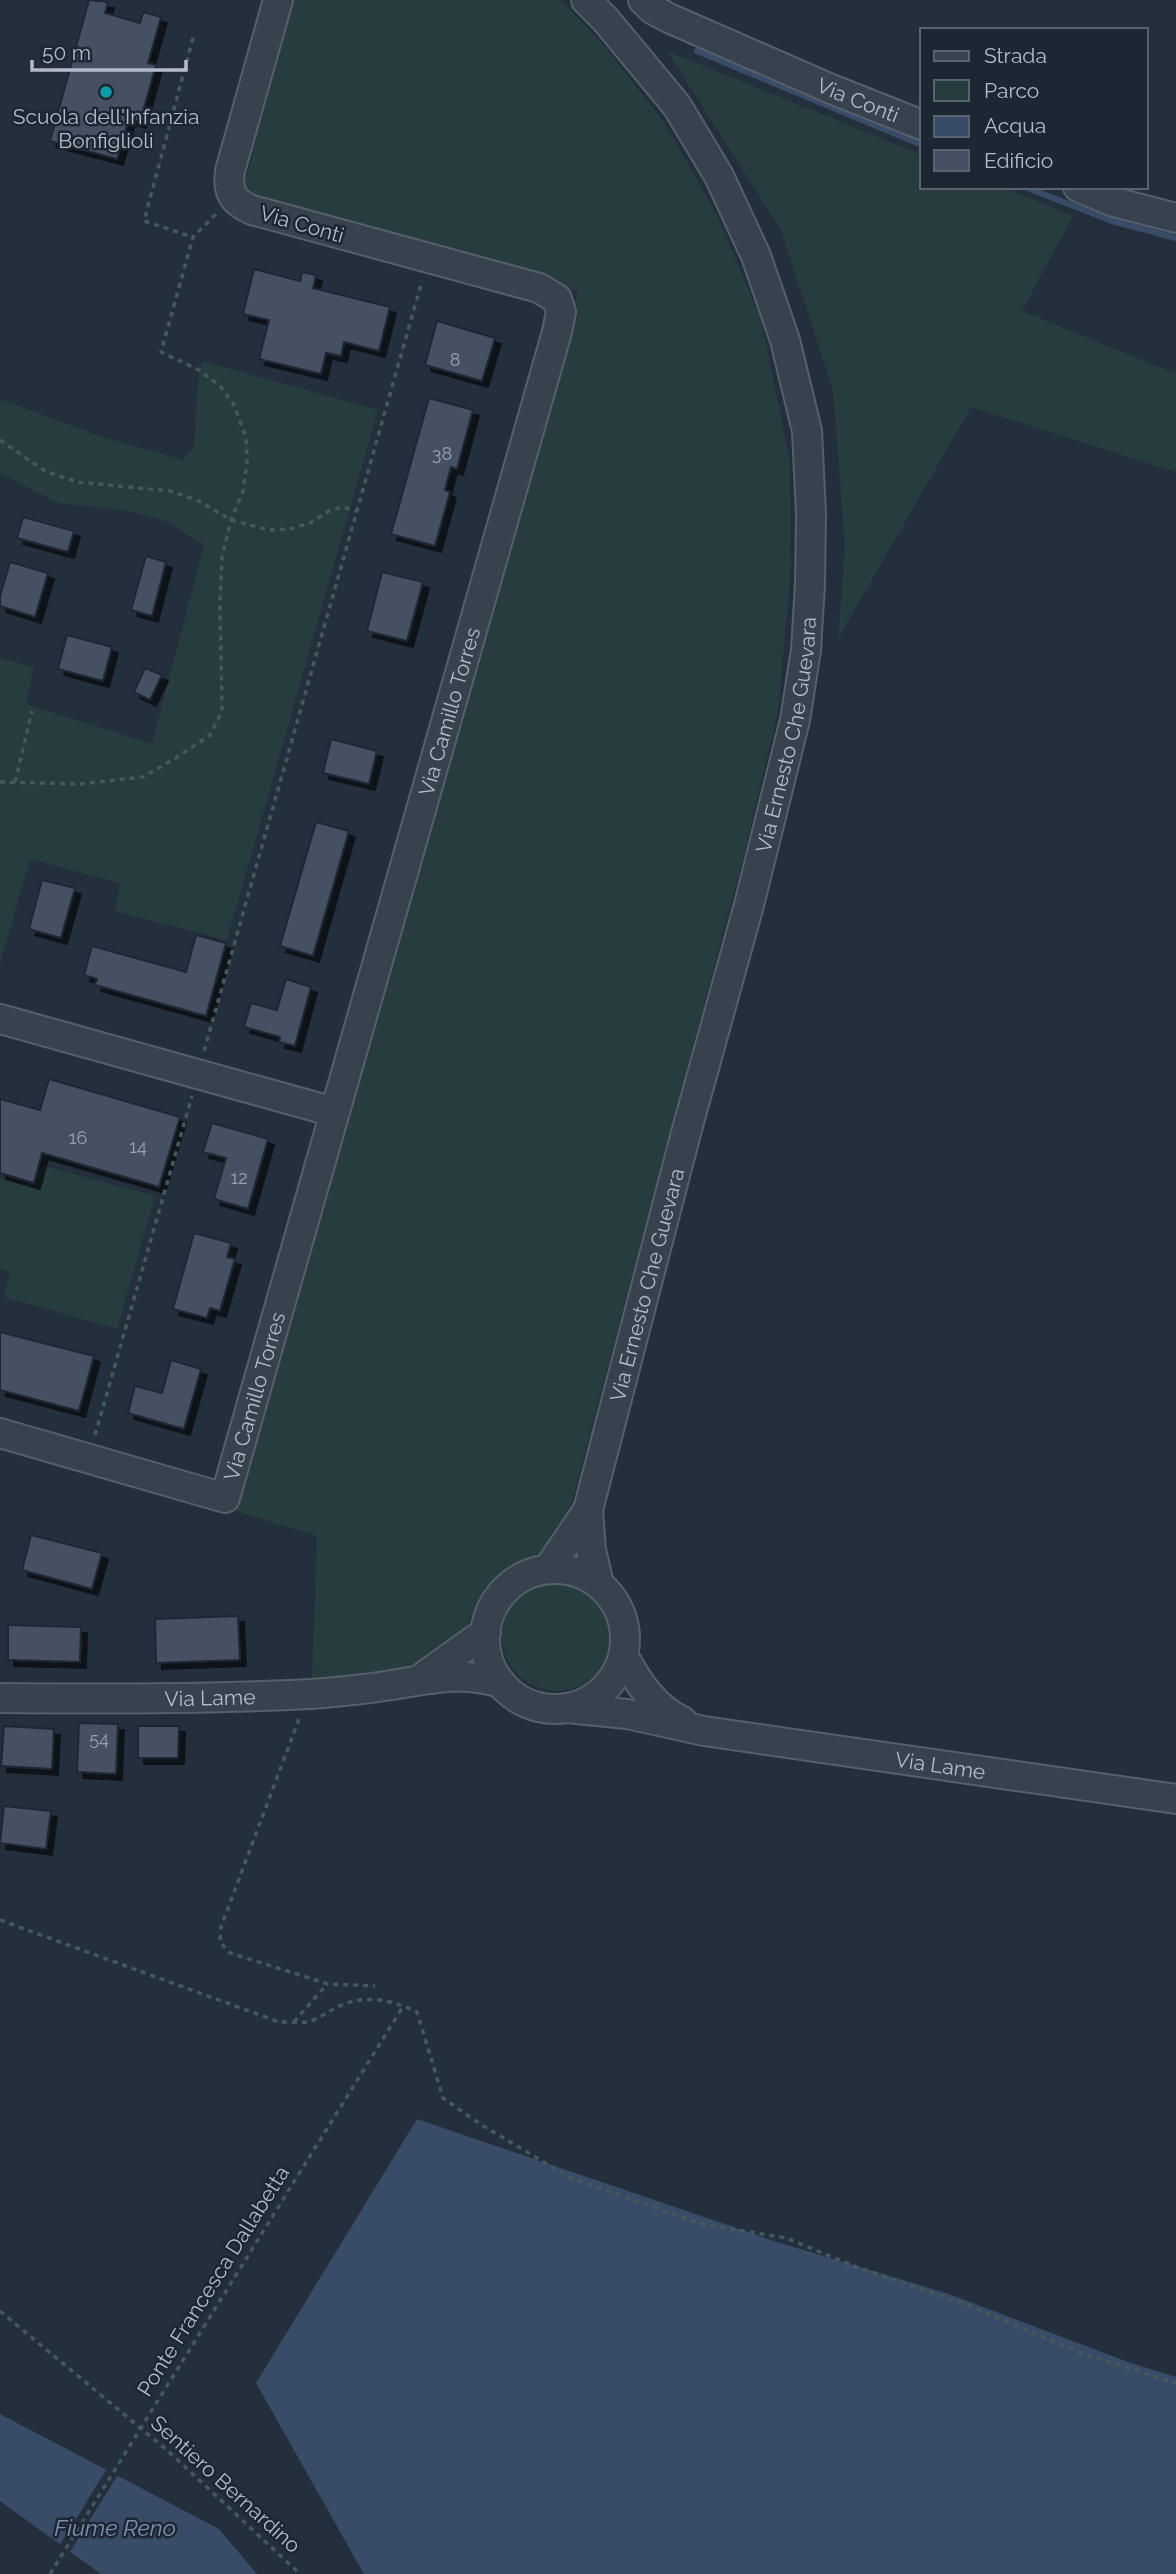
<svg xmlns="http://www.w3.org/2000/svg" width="1176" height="2574" font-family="Raleway,sans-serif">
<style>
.green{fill:#263c3f}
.water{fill:#394c67}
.pier{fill:#242f3e}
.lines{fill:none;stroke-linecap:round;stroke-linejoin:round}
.stream{stroke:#394c67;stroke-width:6}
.building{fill:#455162;stroke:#1f2835;stroke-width:2;filter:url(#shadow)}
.minor-casing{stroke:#565f6c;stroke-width:32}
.path{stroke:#44595c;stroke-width:3.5;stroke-dasharray:5 5;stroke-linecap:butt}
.minor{stroke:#38414e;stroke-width:28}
.path-bridge{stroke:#44595c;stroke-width:3.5;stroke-dasharray:5 5;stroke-linecap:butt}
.culture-dot{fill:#0f9aa8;stroke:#1d2633;stroke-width:2.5}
.labels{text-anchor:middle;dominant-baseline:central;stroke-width:5;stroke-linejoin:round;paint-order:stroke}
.number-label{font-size:18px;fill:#98a1af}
.street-label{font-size:21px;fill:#b4bcc9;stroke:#1d2633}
.poi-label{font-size:21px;fill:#b4bcc9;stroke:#1d2633}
.water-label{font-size:23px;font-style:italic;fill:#7c92b1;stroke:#1d2633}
</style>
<defs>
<filter id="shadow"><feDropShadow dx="6" dy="6" stdDeviation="0" flood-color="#0009"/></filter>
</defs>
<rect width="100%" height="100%" fill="#242f3e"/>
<path class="green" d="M293,0h267l39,40 65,82 53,93 44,104 29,142 1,109 -13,143 -34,141 -173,651c-9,19 -16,41 -34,54 -13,10 -33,11 -47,25 -13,12 -19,44 -35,59 -28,27 -105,34 -143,41l5,-148 -84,-26 345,-1219 -336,-98z
M667,51l255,104v32h80l71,29 -51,95 154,63v98l-205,-65 -133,232 7,-94 -12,-154 -52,-161z
M202,361l176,49 -151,530 -112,-29 5,-28 -90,-24 -30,105v-306l34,9 -8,37 126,40 52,-199 -37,-23 -33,-10 -75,-9 -59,-30v-74l102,38 81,23 11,-14 4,-66z
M41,1165l114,31 -38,133 -113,-32 6,-25 -10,-3v-91l34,10z
M502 1636a55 55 0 1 1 110 0a55 55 0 1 1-110 0Z"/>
<path class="water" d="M417,2119l360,123 172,52 179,68 48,15v197h-812l-108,-191z
M0,2414l219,115 38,45h-156l-101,-73z"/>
<path class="pier" d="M108,2467l11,6 -51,82 -10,-7z"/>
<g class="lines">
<path class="stream" d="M697,51l225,94
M1025,187l87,34 64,17"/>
</g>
<path class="building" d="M89,0l19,2 -3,11 35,10 3,-11 18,5 -13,46 8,2 -16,57 -11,-3 -12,40 -67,-18z
M254,269l46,12 2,-9 14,3 -3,13 77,19 -11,44 -35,-9 -3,14 -15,-3 -5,21 -62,-15 10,-39 -26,-6z
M437,321l58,17 -13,43 -57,-16z
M429,398l44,12 -16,59 -6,-2 -6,23 5,2 -15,54 -44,-12z
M23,517l51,14 -6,21 -51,-14z
M146,556l20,6 -14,54 -21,-6z
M10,562l38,11 -13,44 -35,-11v-10z
M382,572l41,10 -16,59 -40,-10z
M67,635l45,12 -9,34 -45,-12z
M145,668l17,7 -12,25 -16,-8z
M331,739l46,12 -8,33 -46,-11z
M316,822l33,9 -36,125 -33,-10z
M42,880l33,8 -14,50 -32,-9z
M196,935l30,8 -20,73 -111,-31 2,-6 -13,-4 8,-29 94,26z
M286,979l25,8 -16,59 -16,-4 1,-5 -36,-10 7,-24 26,7z
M49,1079l131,38 -21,70 -117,-34 -8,30 -34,-10v-74l40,11z
M212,1123l56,16 -20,70 -34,-10 12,-41 -23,-6z
M194,1233l37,10 -4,14 8,2 -15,52 -10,-3 -3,10 -34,-9z
M0,1332l94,24 -15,55 -79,-21z
M171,1360l30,9 -17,60 -56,-16 7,-27 27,7z
M31,1535l71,18 -10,36 -70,-19z
M238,1616l2,44 -84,3 -1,-44z
M8,1625l73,2 -1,35 -72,-2z
M79,1723l39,1 -2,50 -39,-2z
M4,1726l50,3 -2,40 -51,-3z
M138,1726h41l-1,32h-40z
M4,1806l47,5 -5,38 -46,-6z"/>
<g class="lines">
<defs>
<g id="minor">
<path id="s1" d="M643,0l9,9 19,10 160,70 91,36"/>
<path d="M1078,187l36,15 62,16"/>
<path d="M0,1019l334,93"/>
<path id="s2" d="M0,1433l225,65 332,-1166 4,-20 -4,-13 -18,-11 -287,-78c-19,-8 -25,-18 -22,-39l48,-171"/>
<path d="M588,1510l3,40 8,34"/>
<path id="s3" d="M548,1569l40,-59 98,-377 63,-228 46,-185 11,-70 4,-66 1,-70 -4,-83 -22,-91 -29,-84 -37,-80 -42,-70 -72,-87 -19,-19"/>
<circle cx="555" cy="1639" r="70"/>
<path d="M624,1657c14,25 30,51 58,64"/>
<path d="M420,1679l66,-47"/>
<path id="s4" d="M0,1698c103,1 207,1 311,-4 24,-2 49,-4 74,-8 41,-6 75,-16 116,-3"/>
<path id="s5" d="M567,1708l60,6 77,17 472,68"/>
</g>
</defs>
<use href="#minor" class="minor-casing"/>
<path class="path" d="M193,38l-49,183 49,16
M0,440l45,31 32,11 93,9 27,9 34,20 38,10 21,-1 20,-6 19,-12 13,-4 15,4
M0,782l80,2 63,-7 33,-19 34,-23 12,-24 -2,-109 2,-45 9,-37 12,-29 4,-28 -1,-26 -12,-32 -14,-19 -21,-16 -38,-18 32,-115 23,-23
M15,782l17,-71
M204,1051l218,-770
M95,1435l97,-339
M299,1719l-78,208 -1,15 10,11 98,31 47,2
M0,1920l279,102c9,0 19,1 28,0 10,-2 20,-10 30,-15 28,-13 53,-8 80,5l26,86 37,26 89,53 132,47 85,14 68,28 111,38 116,49 95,30
M399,2013l4,-7
M294,2022l33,-38
M0,2311l168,140 132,123"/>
<use href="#minor" class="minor"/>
<path class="path-bridge" d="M50,2574l349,-561"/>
</g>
<circle class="culture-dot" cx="106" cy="92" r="7"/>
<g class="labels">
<g class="number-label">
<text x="455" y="359">8</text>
<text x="442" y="453">38</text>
<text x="78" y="1137">16</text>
<text x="138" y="1146">14</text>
<text x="239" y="1177">12</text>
<text x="99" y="1738">54</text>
</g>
<g class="street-label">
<text stroke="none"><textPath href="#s1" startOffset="238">Via Conti</textPath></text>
<text transform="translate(302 224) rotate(16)">Via Conti</text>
<text stroke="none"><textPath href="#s2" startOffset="1052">Via Camillo Torres</textPath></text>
<text stroke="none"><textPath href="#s3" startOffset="872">Via Ernesto Che Guevara</textPath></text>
<text stroke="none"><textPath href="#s3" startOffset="304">Via Ernesto Che Guevara</textPath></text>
<text stroke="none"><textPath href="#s2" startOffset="340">Via Camillo Torres</textPath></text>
<text stroke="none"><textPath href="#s4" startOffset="210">Via Lame</textPath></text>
<text stroke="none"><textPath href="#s5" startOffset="378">Via Lame</textPath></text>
<text transform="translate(213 2281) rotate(-58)">Ponte Francesca Dallabetta</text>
<text transform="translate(226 2484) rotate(42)">Sentiero Bernardino</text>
</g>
<g class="poi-label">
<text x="106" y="116">Scuola dell'Infanzia<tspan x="106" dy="24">Bonfiglioli</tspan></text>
</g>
<g class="water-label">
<text x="115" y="2527">Fiume Reno</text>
</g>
</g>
<rect x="920" y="28" width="228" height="161" fill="#1d2633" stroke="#59626f" stroke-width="2"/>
<rect x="934" y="51" width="35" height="10" fill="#38414e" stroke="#59626f" stroke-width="2"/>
<text x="984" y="63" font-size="21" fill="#b4bcc9">Strada</text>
<rect x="934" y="80" width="35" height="21" fill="#263c3f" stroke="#59626f" stroke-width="2"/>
<text x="984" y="98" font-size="21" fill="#b4bcc9">Parco</text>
<rect x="934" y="116" width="35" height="21" fill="#394c67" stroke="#59626f" stroke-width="2"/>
<text x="984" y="133" font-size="21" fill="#b4bcc9">Acqua</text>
<rect x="934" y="150" width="35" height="21" fill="#455162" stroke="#59626f" stroke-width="2"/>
<text x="984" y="168" font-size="21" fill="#b4bcc9">Edificio</text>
<path d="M32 60v10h154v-10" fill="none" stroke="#b4bcc9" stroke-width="3.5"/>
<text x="42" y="60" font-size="21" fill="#b4bcc9" stroke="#1d2633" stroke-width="5" paint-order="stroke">50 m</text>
</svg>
